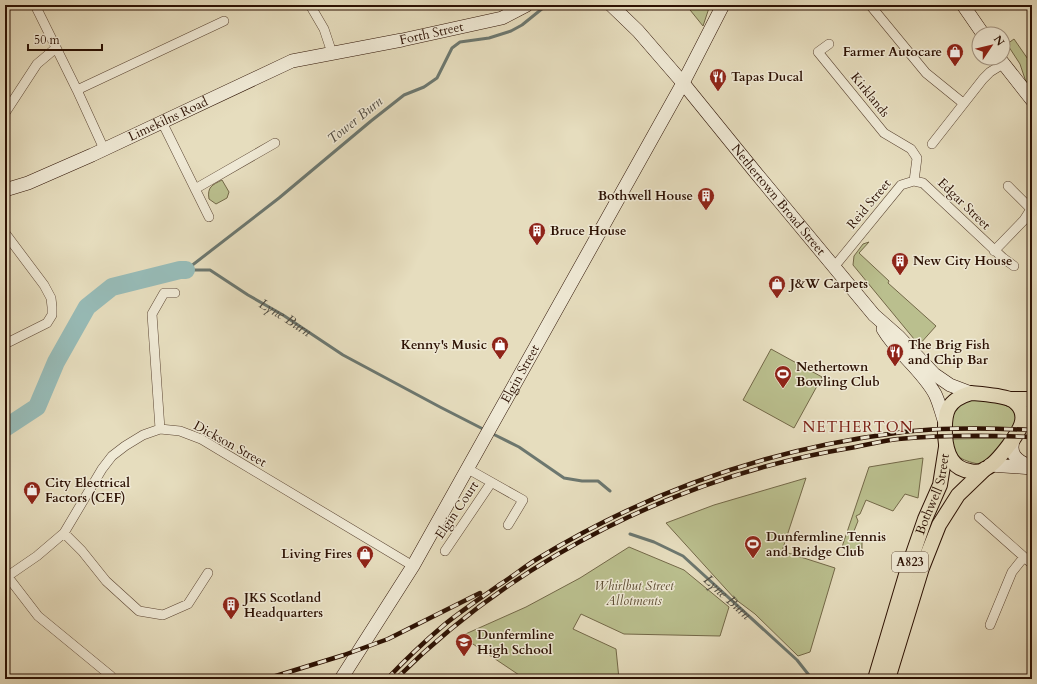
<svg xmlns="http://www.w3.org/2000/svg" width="1037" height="684" font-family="Cardo,serif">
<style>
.green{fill:#babf8e;stroke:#736848}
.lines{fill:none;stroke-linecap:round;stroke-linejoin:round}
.stream{stroke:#6c776f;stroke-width:3}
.river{stroke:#97bbb7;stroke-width:18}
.street-casing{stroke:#5a4432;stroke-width:10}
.secondary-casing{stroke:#2c1103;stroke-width:14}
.primary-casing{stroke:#2c1103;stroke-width:16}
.street{stroke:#efe9d5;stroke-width:9}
.secondary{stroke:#efe9d5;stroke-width:13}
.primary{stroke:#e6ddbe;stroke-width:14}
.rail-casing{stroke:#2c1103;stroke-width:4.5}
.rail{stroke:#efe9d5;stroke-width:3;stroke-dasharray:9;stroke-linecap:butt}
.labels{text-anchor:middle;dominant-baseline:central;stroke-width:3;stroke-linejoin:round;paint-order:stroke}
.shield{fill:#efe9d5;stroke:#665242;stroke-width:1}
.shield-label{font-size:12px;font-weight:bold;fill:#2c1103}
.street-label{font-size:13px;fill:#2c1103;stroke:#efe9d5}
.poi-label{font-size:13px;font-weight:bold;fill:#2c1103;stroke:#efe9d5;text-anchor:start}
.park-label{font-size:13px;font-style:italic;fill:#5e4e34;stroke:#efe9d5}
.water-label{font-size:14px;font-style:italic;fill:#514c42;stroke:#efe9d5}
.quarter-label{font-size:15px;letter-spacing:1px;fill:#7a1f14;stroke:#efe9d5}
</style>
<rect width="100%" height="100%" fill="#e6ddbe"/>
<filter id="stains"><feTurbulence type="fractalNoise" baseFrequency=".005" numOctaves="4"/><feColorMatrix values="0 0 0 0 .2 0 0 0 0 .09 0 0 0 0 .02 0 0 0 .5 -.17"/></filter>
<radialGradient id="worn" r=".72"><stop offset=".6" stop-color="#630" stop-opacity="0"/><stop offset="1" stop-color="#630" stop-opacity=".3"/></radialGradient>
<path class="green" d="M686,5h24l-7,21z
M1014,39l18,26v12l-6,5 -6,-18 -13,-20z
M222,180l7,12 -2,6 -11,6 -7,-5c-2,-12 3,-14 13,-19z
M869,242l-10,11 30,28 -1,2 48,43 -17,19 -66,-80 1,-9 9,-12z
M771,349l51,28 -28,51 -51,-28z
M964,399c19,2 44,-1 54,18l-4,11h-65l1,-12z
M1008,438c-8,10 -17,21 -30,26 -17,-4 -24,-7 -28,-25z
M923,458l-5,40 -13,-4 -12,17 -27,-11 -6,14 -4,2 2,5 -6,15 10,4v15l-20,-8 27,-80z
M806,478l-24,73 53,17 -25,84 -12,4 -43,-42 -20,-15 -69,-76 48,-18z
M629,547l55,23 45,37 -9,29 -96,-2 -43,-20 -8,15 43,20 3,30h-94l-64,-43 65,-29 54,-29z"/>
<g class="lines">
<g class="stream">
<path id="s1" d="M186,270h24l38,25 35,20 60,40 97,52 45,23"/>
<path d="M186,270l93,-72 92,-77 33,-26 20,-8 13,-9 15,-30 8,-6 29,-4 22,-7 11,-6 21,-17"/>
<path d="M491,433l28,14 45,31 18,3h16l12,10"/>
<path id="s2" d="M630,534l24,8 29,14 114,104 15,19"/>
</g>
<path class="river" d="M5,428l32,-21 19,-45 31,-55 25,-20 68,-17h6"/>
<defs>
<path id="street" d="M35,5l42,85 27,59
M310,5l14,24 8,24
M870,5l56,68 37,30
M829,44l-11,8 66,81 27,16 6,9 -3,23 -13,4 -67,82
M77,90l147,-69
M5,113l32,-49 19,-16
M162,122l47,95
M932,144l51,-65 7,-7 13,-8
M914,181l9,2 80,75 11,8
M195,189l80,-46
M5,233l39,52 7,13 1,9v8l-5,8 -42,21
M994,251l30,-31 7,-11 -23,-23
M160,429l-8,-115 12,-21h11
M468,469l55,31 -15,25
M979,517l53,47
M64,533l18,18 24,30 33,30 24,4 25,-11 20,-31
M445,551l46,-68
M8,577l30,39 73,60
M5,578l32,-22 27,-23 38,-64 10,-13 13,-10 18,-11 17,-6 20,2 21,8 212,127
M990,625l22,-53 12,-15"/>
<g id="secondary">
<path id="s3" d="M611,5l27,26 45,52 73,90 118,142 25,22 35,37 16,11 21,8"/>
<path d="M963,5l20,29"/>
<path d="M999,58l33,42"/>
<path id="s4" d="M5,190l23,-7 64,-28 200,-94 110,-21 100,-22 25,-13"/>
<path d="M883,329c14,24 38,40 52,65 4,8 6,17 9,26"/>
<path d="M1014,438c-6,15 2,23 16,28"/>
<path d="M990,465l42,3"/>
<path id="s5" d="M341,679l72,-113 270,-483 40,-78"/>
</g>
<g id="primary">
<path d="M971,393c11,1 28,2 39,6 3,1 5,3 7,5 13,14 0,30 -8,41 -6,8 -15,20 -24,24 -4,3 -10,3 -15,2 -19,-2 -24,-20 -25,-36 -1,-23 2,-35 26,-42z"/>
<path d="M1010,399h22"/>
<path id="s6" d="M875,679l33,-111 17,-49 15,-34 6,-38"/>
<path d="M888,679l34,-111 17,-43 19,-30 27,-26"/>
</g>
</defs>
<use href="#street" class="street-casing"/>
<use href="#secondary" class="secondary-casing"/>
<use href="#primary" class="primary-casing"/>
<use href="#street" class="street"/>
<use href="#secondary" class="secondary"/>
<use href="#primary" class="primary"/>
<defs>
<path id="rail" d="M266,679l78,-24 44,-16 92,-46
M387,679c18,-19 37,-37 57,-54 17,-14 37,-27 55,-40 13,-8 25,-18 38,-26 110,-67 232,-110 359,-126 44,-6 92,-5 136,-3
M396,679c122,-122 285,-203 454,-231 16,-3 32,-7 48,-9 45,-4 89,-4 134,-2"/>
</defs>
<use href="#rail" class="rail-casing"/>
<use href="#rail" class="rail"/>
</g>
<defs>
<symbol id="shop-pin" viewBox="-11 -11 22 30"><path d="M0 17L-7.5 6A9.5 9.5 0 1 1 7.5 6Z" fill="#8f2418" stroke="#efe9d5"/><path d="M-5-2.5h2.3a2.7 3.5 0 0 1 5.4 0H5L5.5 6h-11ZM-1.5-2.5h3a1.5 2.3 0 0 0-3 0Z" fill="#fff"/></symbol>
<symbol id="restaurant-pin" viewBox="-11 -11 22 30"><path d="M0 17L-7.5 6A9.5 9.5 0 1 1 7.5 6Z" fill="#8f2418" stroke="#efe9d5"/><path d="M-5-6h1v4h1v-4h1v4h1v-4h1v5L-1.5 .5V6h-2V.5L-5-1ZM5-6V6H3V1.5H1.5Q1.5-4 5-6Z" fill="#fff"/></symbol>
<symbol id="building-pin" viewBox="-11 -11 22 30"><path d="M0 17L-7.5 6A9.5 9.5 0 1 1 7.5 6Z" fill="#8f2418" stroke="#efe9d5"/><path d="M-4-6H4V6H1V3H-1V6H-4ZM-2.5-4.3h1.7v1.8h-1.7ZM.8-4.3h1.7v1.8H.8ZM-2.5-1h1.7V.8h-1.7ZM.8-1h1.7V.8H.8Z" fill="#fff"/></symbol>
<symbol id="stadium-pin" viewBox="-11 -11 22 30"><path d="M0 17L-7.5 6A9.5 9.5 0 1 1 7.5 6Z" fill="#8f2418" stroke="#efe9d5"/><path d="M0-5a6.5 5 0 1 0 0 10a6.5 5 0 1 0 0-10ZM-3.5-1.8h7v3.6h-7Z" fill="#fff"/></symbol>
<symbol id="school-pin" viewBox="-11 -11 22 30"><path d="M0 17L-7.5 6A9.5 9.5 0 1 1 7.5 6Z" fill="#8f2418" stroke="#efe9d5"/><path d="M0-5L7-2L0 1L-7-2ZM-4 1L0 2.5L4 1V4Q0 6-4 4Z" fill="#fff"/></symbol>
</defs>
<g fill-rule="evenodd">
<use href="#shop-pin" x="945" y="42" width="20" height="27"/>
<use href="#restaurant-pin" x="708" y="67" width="20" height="27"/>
<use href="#building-pin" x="696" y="186" width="20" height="27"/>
<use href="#building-pin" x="527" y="221" width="20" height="27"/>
<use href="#building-pin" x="890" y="251" width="20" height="27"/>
<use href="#shop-pin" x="767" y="274" width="20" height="27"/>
<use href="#shop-pin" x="490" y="335" width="20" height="27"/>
<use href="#restaurant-pin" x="885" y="342" width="20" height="27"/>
<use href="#stadium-pin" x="773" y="364" width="20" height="27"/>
<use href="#shop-pin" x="22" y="480" width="20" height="27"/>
<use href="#stadium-pin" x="743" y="534" width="20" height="27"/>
<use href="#shop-pin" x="355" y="544" width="20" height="27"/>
<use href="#building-pin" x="221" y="595" width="20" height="27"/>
<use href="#school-pin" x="454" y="632" width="20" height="27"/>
</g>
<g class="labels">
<rect class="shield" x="892" y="552" width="36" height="20" rx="3"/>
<g class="shield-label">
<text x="910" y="562">A823</text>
</g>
<g class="street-label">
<text stroke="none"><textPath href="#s4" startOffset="457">Forth Street</textPath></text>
<text transform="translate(870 95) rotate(51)">Kirklands</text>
<text stroke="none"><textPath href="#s4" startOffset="178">Limekilns Road</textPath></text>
<text stroke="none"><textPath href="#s3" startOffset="257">Nethertown Broad Street</textPath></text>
<text transform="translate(869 204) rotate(-50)">Reid Street</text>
<text transform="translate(964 204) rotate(44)">Edgar Street</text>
<text stroke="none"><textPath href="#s5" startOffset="354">Elgin Street</textPath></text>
<text transform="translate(230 444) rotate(29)">Dickson Street</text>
<text stroke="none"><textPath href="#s6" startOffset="194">Bothwell Street</textPath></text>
<text transform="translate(457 510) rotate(-56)">Elgin Court</text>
</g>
<g class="poi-label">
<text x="942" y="52" text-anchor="end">Farmer Autocare</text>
<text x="731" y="77">Tapas Ducal</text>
<text x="693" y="196" text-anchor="end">Bothwell House</text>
<text x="550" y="231">Bruce House</text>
<text x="913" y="261">New City House</text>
<text x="790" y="284">J&amp;W Carpets</text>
<text x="487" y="345" text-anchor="end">Kenny's Music</text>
<text x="908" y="345">The Brig Fish<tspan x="908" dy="15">and Chip Bar</tspan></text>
<text x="796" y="367">Nethertown<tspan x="796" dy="15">Bowling Club</tspan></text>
<text x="45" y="483">City Electrical<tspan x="45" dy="15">Factors (CEF)</tspan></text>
<text x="766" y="537">Dunfermline Tennis<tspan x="766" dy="15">and Bridge Club</tspan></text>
<text x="352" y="554" text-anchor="end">Living Fires</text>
<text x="244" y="598">JKS Scotland<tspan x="244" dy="15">Headquarters</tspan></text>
<text x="477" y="635">Dunfermline<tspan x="477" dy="15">High School</tspan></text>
</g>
<g class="park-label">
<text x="634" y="586">Whirlbut Street<tspan x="634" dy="15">Allotments</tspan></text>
</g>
<g class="water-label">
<text transform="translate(355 120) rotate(-39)">Tower Burn</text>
<text stroke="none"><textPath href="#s1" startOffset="113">Lyne Burn</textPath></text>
<text stroke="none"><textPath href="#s2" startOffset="118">Lyne Burn</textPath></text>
</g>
<g class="quarter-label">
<text x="858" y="427">NETHERTON</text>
</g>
</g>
<rect width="1037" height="684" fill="none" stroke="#e6ddbe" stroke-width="20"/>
<rect x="6" y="6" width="1025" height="672" fill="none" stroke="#2c1103" stroke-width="2"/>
<rect x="10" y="10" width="1017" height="664" fill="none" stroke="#2c1103"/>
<g transform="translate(991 46) rotate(55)"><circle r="19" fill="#efe9d5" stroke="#a19381"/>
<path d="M0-3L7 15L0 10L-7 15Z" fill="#8f2418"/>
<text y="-6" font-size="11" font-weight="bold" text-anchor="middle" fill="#2c1103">N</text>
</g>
<path d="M28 44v6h74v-6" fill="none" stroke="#2c1103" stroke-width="2"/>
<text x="34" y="44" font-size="12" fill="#2c1103" stroke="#efe9d5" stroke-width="3" paint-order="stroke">50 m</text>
<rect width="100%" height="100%" filter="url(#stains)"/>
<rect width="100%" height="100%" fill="url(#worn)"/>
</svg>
